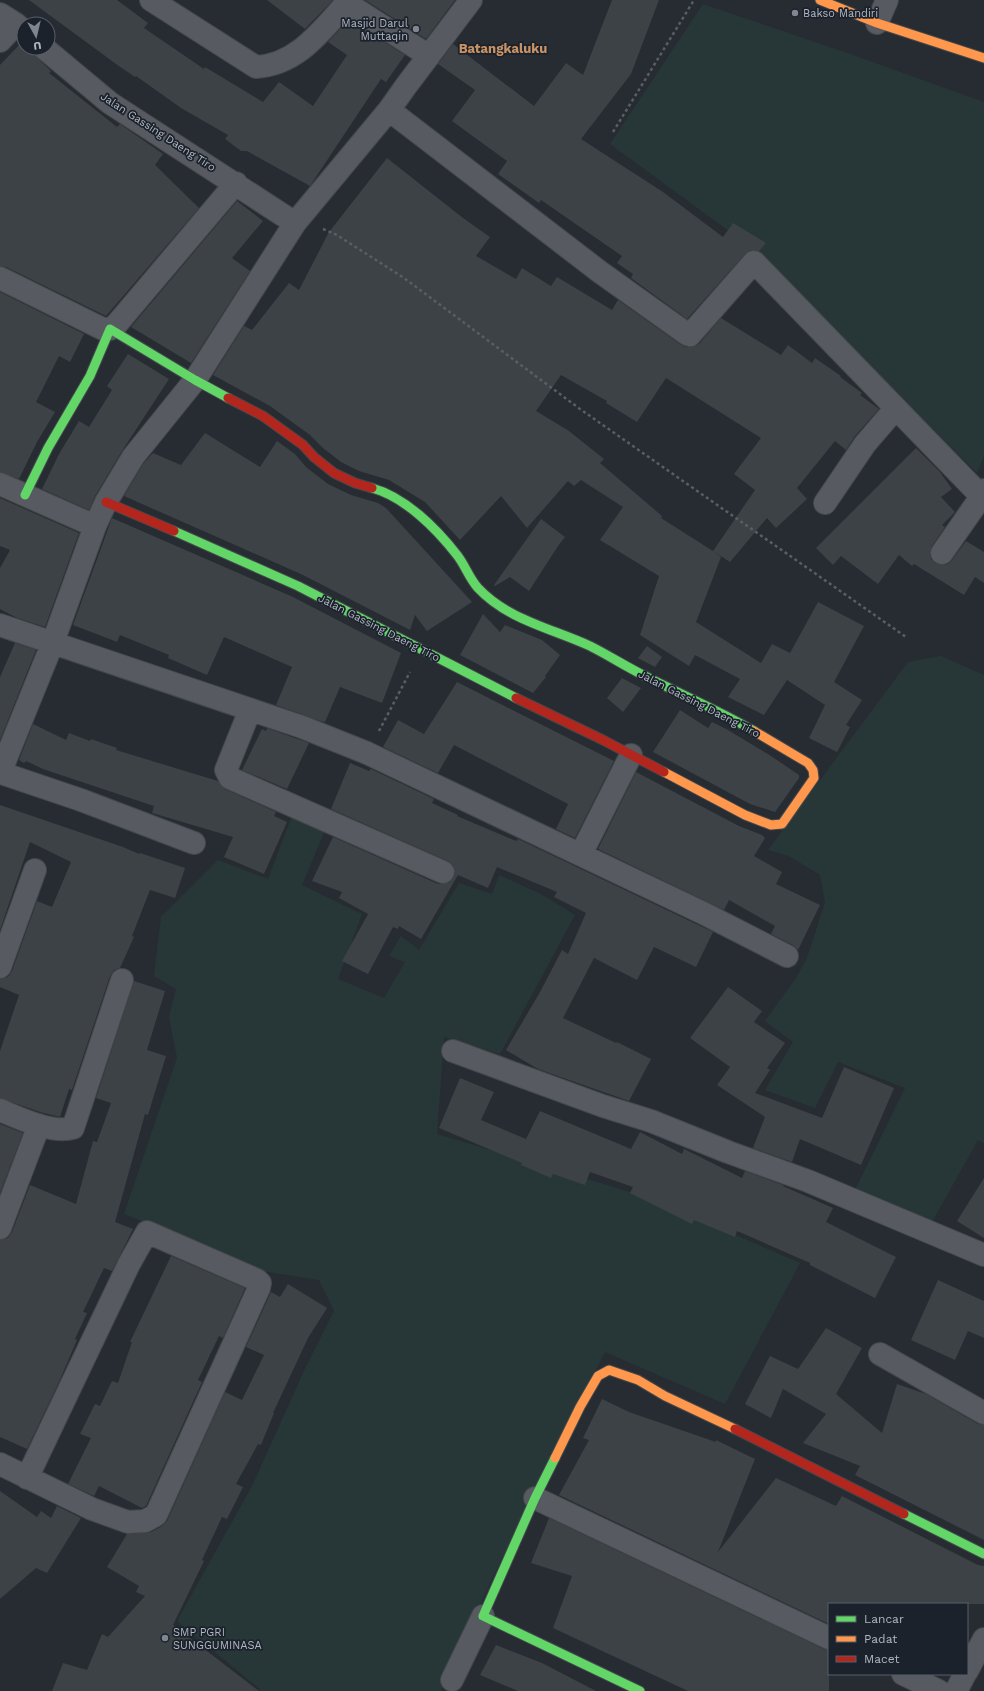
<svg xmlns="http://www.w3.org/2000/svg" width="984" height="1691" font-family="'Work Sans',sans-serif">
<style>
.green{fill:#273738}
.building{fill:#3d4247;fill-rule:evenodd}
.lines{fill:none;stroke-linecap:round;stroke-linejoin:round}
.street-casing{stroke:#44484c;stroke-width:24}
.fast-casing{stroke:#44484c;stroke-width:11}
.slow-casing{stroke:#44484c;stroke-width:11}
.jam-casing{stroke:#44484c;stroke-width:11}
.path{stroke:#5a5e64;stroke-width:2.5;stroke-dasharray:3 3;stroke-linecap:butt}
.street{stroke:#575a60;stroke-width:22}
.fast{stroke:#63d668;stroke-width:9}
.slow{stroke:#ff974d;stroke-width:9}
.jam{stroke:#b3261e;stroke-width:9}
.poi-dot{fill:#808690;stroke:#1b222b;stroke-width:1.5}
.labels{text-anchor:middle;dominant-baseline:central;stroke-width:3.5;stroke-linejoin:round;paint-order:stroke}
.poi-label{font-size:11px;fill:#b0b7c3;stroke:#1b222b;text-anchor:start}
.street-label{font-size:11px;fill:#b0b7c3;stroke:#1b222b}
.quarter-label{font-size:13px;font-weight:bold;fill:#c99265;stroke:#1b222b}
</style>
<rect width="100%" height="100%" fill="#262c32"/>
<path class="green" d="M703,4l147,50 134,48v354l-7,17 -222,-223 -145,-106z
M941,656l43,19v468l-6,-3 -47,84 -76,-34 50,-102 -67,-26 -23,46 -50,-18 28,-48 -28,-21 31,-43 11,-20 18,-56 -5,-27 -31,-19 -21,-6 140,-188z
M294,811l32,17 -24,57 60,29 -24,65 46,19 21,-36 -16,-6 12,-20 18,14 40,-67 33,11 7,-19 42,19 34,21 -75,139 -56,-17 -7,97 216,65 147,64 -75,141 -120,-52 -114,229 -50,110h-182l1,-2 -83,-68 75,-135 51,-113 31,-62 -15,-31 -57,-9 -69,-30 -69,-27 53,-156 -8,-41 7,-28 -22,-13 7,-59 57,-57 50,19z"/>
<path class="building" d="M29,0h88l31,23 -4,5 60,41 1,-2 58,35 16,-20 34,24 34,-51 -19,-13 21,-23 56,36 -19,27 -5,-3 -71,107 -63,-35h-6l-16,-12 3,-4 -47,-27 -45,-32 -1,1 -19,-13z
M267,0h66l-28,29z
M365,0h90l-29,39z
M612,0h47l-28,74 -50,65 82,53 60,45 10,-14 33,20 -7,8 -8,-1 -6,4 -58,65 -56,-41 2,-4 -16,-11 5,-7 -81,-56 -2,3 -41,-29 9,-13 -55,-40 23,-31 -37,-26 15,-20 81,62 32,-43 17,12z
M21,43l3,2v3h3l24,23 -2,2 68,54 3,-3 43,30 -8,11 44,43 -93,108 -100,-49 -6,-1v-201z
M387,158l76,60 27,19 -14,19 40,23 6,-11 29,18 6,-9 55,33 6,-10 62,44 6,3h7l6,-3 22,-26 60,37 7,-10 24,18 3,-5 26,18 -1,1 22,16 -2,2 19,14 -24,27 -9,14 -11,-9 -38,47 10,11 -31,29 -9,-10 -37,44 -17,-11 8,6 -25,65 65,41 11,-19 18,9 28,-51 46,24 -30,56 28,18 -16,25 4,2 -13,25 -28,-14 16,-33 -38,-25 -23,35 -36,-18 12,-18 -45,-24 -6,11 -49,-31 19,-59 -59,-36 23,-33 -42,-27 -7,6 -6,-5 -41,47 -26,-32 -41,44 -35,-38 -36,-22 -30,-9 -18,-9 -18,-14 -13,-13 -40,-29 -57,-31 31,-49 8,4 37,-47 10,7 30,-58zM561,375l46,26 -1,2 31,19 29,-44 95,60 -27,36 21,16 -42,61 -52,-33 1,-2 -62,-53 4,-4 -35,-28 -33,-20z
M237,201l26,20 -31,37 18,13 -59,92 -60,-36z
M0,292l84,42 -14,28 -11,-6 -23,46 19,10 -18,30 -18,37 -19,-7z
M128,354l41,25 -47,72 -27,45 -6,14 -47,-21 17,-35 20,-33 10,6 23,-37 -5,-4z
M205,433l55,34 17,-26 18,13 11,13 22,17 23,11 27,8 8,5 86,94 -45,29 -12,-16 -5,15 -107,-55 -179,-79 19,-32 10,-11 28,12z
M916,448l24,24 12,17 -11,8 14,15 -13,13 3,2 -13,19 -2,6 1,7 4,4 6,2 7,-1 4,-4 14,-19 18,11v31l-9,-6 -11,18 -50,-31 -2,2 -13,-11 -21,29 -37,-28 -8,9 -17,-17z
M0,498l79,35 -34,94 -28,-9 -17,-9v-41l10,-18 -10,-4z
M112,518l181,79 108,56 -19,50 -42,-16 -15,35 -5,-1 -44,-16 16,-38 -68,-30 -17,38 -39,-17 1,-3 -49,-20 -3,7 -44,-17z
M541,519l24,18 -7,9 -29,45 -19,-14 -15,9 -1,-1z
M483,614l17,18 5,-7 37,15 18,15 -15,21 1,1 -13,16 -73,-38z
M15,643l21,7 -36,90v-63z
M647,646l15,11 -7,10 -17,-9z
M622,678l19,10 -18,24 -16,-14z
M457,682l157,79 -39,77 -19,-9 12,-25 -114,-59 -16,28 -55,-26 15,-27 26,14z
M680,710l28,18 4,-6 16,8 43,26 28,19v3l-24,34 -25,-8 -97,-52z
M33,724l33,16 3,-7 21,8 1,-2 26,9 -1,2 102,31 7,8 51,23 -2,4 13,6 -23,52 -40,-17 9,-20 -81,-24 2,-7 -111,-37 -17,-8 -2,2 -5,-3z
M267,728l42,15 -22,46 -45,-19 20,-41 4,2z
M350,763l19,8 2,-2 63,30 -2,4 26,12 -1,1 59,25 2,-2 195,93 -17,35 -42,-20 -17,33 -43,-22 -31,60 53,25 1,-1 34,17 -22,42 -91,-32 -32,-19 34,-58 22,-42 6,4 18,-41 -32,-16 3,-5 -60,-25 -9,21 -30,-13 -37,64 -22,-13 -1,3 -5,-2 -25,47 -26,-13 26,-47 -29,-16 3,-6 -30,-11 21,-44 105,47h6l6,-2 4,-5 1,-6 -2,-6 -5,-4 -117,-52z
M636,772l103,54 23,9 3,3 -11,18 28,16 -6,12 44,21 -22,45 -5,-5 -22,-11 4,-8 -46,-26 -5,10 -126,-61z
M0,805l123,42 16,7 1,-1 45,15 -10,30 -25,-8 -18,46 2,1 -14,31 -6,2 -4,6 -38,114 -3,-1 -9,28 -20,-5 -40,-14v-47l19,-56 -19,-8v-8l8,-2 4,-6 25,-70 15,6 19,-45 -41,-20 -30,88z
M134,981l31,10 -18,59 19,6 -18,59 -3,-1 -30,108 18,7 -21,42 -8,-3 -21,44 4,1 -12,26 2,1 -18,42 -32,67 -27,-12v-197l8,-2 4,-6 18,-47 46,19 17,-63 4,1 14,-39 -15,-5z
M728,987l34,24 -8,11 31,21 -18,25 3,2 -15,23 67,25 22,-51 50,21 -33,77 -61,-26 -8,23 -39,-14 12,-31 -48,-32 13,-18 -40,-29z
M460,1078l34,14 -13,28 45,19 14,-28 91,38 9,-17 42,22 2,-5 58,29 3,-7 38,14v1l50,22 -7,14 70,35 -21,41 -65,-33v-2l-73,-32 -2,6 -41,-17 -2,4 -62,-31 3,-6 -43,-15 -5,13 -32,-11 -2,4 -30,-13 1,-2 -83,-35z
M0,1124l23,9 -23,60z
M984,1178v60l-27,-17z
M171,1256l74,32 -22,50 -4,-2 -21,44 4,2 -56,124 -4,2 -43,-22 -5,10 -26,-12 23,-46 -11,-4 15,-30 5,2 12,-25 6,2 14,-41h-2z
M938,1280l46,21v37l-16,-7 -13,29 -44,-20z
M288,1284l39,24 -19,30 -35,75h1l-13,32 -3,-1 -22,40 7,3 -16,32 -5,-2 -20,43 2,1 -31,64 86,66h-207l11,-28 24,7 15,-36 6,3 37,-41 -9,-4 3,-6 -32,-19 20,-33 24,-2 11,-6 5,-5 58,-129 17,8 22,-45 -18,-8 25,-55 9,5z
M826,1328l36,20 -26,46 46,39 15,-49 29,10 52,30 6,1v115l-129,-65 5,-9 -57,-23 23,-29 -43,-25 -12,29 -26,-14 25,-48 28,13z
M602,1399l27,13 87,30v-2l39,19 -37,93 58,-74 60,28 6,-10 136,69 6,1v38h-155v20l-270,-129 30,-55 -6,-2z
M0,1491l37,26 4,-6 10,7 6,-12 24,12 -34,55 -11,-5 -36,31z
M549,1518l275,131 5,1v41h-141l-135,-63 19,-52 -41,-13z
M496,1645l46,18 54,28h-78l-38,-16z"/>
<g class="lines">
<defs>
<path id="street" d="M151,0l105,67c39,-2 63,-33 87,-60l8,-1 78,50
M0,14l16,10
M877,23l10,-23
M0,41l16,-17 8,7
M44,48l66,55 185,120
M389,110l211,162 87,62 3,1 64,-73 230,237
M0,278l103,51h7l6,-4 120,-142
M0,484l95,42
M825,503l40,-59 31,-36
M942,553l39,-56 3,-7
M0,625l302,102 65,26 336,160 84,43
M250,710l-24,60 4,8 213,94
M0,773l53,-131 42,-116 11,-24 27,-45 62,-77 100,-157 94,-113 17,-24 65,-86
M1,773l80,27 113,43
M581,854l50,-99
M0,967l35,-97
M453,1051l150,55 48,15 77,31 80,29 176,74
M0,1110c19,8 52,24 73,18l49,-148
M0,1228l39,-103
M880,1354l104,59
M0,1464l92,45 36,13 17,-1 11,-6 103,-227 1,-5 -3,-3 -110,-48 -18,32 -102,214
M535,1498l294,140
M967,1671l17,-32
M903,1674l36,17
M452,1680l31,-64
M956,1691l9,-17"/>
<path id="fast" d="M372,488c33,9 64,40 85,67 8,10 12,23 21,33 30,32 73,40 112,58 18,9 35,20 53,29 37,19 75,35 111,56
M25,495l23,-47 42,-72 20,-47 85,51 33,18
M174,531l124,55 218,112
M555,1458l-20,40 -52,118 157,75
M904,1514l80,40"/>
<path id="slow" d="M820,0l57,23 107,35
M664,772l81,43 26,10 11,-1 32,-46 -1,-8 -5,-7 -54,-32
M555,1458l25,-51 18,-31 11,-6 29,10 27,16 70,33"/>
<path id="jam" d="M228,398l35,18 40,29 11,12 20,16 21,10 17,5
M106,502l68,29
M516,698l87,42 61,32
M735,1429l169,85"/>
</defs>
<use href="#street" class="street-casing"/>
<use href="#fast" class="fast-casing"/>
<use href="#slow" class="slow-casing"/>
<use href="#jam" class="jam-casing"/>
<path class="path" d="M613,132l81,-132
M323,229l14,6 67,43 176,131 326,228
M379,731l31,-59"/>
<use href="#street" class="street"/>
<use href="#fast" class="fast"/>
<use href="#slow" class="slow"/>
<use href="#jam" class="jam"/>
</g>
<g class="poi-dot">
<circle cx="795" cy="13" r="4"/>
<circle cx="416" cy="29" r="4"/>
<circle cx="165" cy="1638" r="4"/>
</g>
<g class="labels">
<g class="poi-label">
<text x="803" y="13">Bakso Mandiri</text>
<text x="408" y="23" text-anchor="end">Masjid Darul<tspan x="408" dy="13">Muttaqin</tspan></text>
<text x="173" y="1632">SMP PGRI<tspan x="173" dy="13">SUNGGUMINASA</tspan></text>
</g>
<g class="street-label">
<text transform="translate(158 132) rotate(33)">Jalan Gassing Daeng Tiro</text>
<text transform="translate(379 628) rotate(27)">Jalan Gassing Daeng Tiro</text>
<text transform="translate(699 704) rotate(27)">Jalan Gassing Daeng Tiro</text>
</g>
<g class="quarter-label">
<text x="503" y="48">Batangkaluku</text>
</g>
</g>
<rect x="828" y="1603" width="140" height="72" fill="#1b222b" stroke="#575e68"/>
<rect x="836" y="1616" width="20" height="6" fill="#63d668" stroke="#575e68"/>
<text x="864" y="1623" font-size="12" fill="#b0b7c3">Lancar</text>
<rect x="836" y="1636" width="20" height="6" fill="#ff974d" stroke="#575e68"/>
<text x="864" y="1643" font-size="12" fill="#b0b7c3">Padat</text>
<rect x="836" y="1656" width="20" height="6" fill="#b3261e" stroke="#575e68"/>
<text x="864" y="1663" font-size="12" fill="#b0b7c3">Macet</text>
<g transform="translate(36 36) rotate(172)"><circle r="19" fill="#1b222b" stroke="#575e68"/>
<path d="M0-3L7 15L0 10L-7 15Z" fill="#808690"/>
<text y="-6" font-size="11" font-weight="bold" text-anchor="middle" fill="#b0b7c3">U</text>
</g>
</svg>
